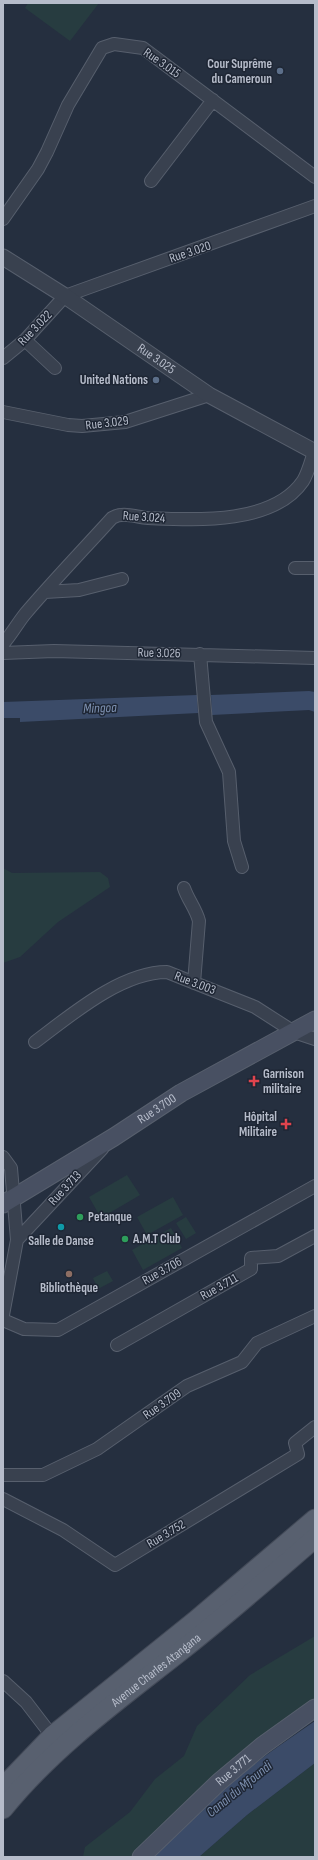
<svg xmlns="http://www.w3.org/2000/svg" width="318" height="1860" font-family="'Sofia Sans Condensed',sans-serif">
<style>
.green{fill:#273c40}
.water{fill:#3b4b68}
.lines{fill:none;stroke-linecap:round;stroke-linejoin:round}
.minor-casing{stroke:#575f6d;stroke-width:14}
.tertiary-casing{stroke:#575f6d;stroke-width:17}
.secondary-casing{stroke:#575f6d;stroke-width:19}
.primary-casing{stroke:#434a58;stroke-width:21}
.minor{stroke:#39414f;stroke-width:12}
.tertiary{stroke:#39414f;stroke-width:15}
.secondary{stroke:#485062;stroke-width:17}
.primary{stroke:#58606f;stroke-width:19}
.service-dot{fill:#5c6f8a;stroke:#1e2634;stroke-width:1.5}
.health-dot{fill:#e0444e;stroke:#1e2634;stroke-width:1.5}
.leisure-dot{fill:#2e9e5b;stroke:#1e2634;stroke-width:1.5}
.culture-dot{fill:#0f9aa8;stroke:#1e2634;stroke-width:1.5}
.education-dot{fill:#8d6e63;stroke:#1e2634;stroke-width:1.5}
.labels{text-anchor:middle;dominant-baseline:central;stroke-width:3;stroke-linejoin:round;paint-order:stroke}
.street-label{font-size:13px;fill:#b6bcca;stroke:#1e2634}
.poi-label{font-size:13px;font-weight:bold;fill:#b6bcca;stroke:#1e2634;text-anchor:end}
.water-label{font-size:14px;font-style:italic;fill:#7e91b1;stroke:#1e2634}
</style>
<rect width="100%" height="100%" fill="#252f3f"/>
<path class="green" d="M28,3h71l-29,38 -45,-33z
M3,868l9,5 88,-1 8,6 2,9 -52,35 -38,35 -17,6z
M127,1175l13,20 -39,23 -12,-21z
M173,1197l10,18 -36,20 -10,-18z
M186,1217l10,16 -10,6 -10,-16z
M171,1228l11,20 -39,22 -11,-20z
M107,1271l6,10 -15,8 -5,-11z
M315,1636v65l-182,156h-50l2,-10 45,-35 25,-33 29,-23 13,-30 53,-51z
M315,1763v94h-116l48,-42z"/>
<path class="water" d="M309,691l6,1v20l-6,-2 -97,5 -1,-20z
M197,695l1,18 -178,9v-4h-17v-16z
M315,1721v42l-68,52 -48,42h-45c34,-36 71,-71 111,-101 16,-12 33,-23 50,-35z"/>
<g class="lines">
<defs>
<path id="minor" d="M151,181l62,-81
M3,219l35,-50 9,-17 21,-47 34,-57 12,-4 29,4 172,129
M25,340l30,28
M3,358l22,-18 40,-44 250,-90
M3,412l65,13 14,1 43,-4 84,-27
M295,568h20
M45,592l34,-2 43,-11
M3,644c8,-9 14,-20 22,-30 28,-33 58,-64 87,-96 11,-7 23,-1 36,0 46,2 125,7 155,-37 5,-8 8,-20 11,-29
M3,653l51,-2 261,7
M200,654l6,68 23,50 5,69 8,26
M184,888c4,12 12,21 15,33l-5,62
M35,1042c36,-27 86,-70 132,-70l88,35 39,25 21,7
M3,1157l8,11 6,72 -14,75
M17,1240l85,-91
M3,1320l21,9 34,1 257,-144
M117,1345l134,-76v-11l27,-2 37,-20
M3,1475h40l54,-26 90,-63 55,-24 15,-19 58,-27
M3,1499l60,31 52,35 183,-111 -3,-11 20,-16
M3,1681l23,21 26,34"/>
<g id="tertiary">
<path id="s1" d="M3,257l62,39 144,99 106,57"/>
</g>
<g id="secondary">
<path id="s2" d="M3,1204l111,-67 67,-44 134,-73"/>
<path id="s3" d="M141,1857l78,-75 43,-36 53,-38"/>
</g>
<g id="primary">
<path d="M3,1787l49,-51 143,-115 120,-102"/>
<path id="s4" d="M3,1809c50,-62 117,-110 179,-159 46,-36 89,-74 133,-112"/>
</g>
</defs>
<use href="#minor" class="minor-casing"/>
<use href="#tertiary" class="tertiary-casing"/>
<use href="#secondary" class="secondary-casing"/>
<use href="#primary" class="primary-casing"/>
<use href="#minor" class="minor"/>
<use href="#tertiary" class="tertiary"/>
<use href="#secondary" class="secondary"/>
<use href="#primary" class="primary"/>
</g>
<g class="service-dot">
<circle cx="280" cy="71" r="4"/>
<circle cx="156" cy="380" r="4"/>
</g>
<g class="health-dot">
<path d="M252 1075h4v4h4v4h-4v4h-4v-4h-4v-4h4z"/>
<path d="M284 1118h4v4h4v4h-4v4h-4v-4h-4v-4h4z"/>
</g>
<g class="leisure-dot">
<circle cx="80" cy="1217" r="4"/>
<circle cx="125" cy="1239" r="4"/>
</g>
<circle class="culture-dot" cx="61" cy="1227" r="4"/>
<circle class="education-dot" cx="69" cy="1274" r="4"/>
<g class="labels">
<g class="street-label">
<text transform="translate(162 63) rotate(35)">Rue 3.015</text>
<text transform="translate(190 252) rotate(-19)">Rue 3.020</text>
<text transform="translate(35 328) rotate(-46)">Rue 3.022</text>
<text stroke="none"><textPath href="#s1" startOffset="184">Rue 3.025</textPath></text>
<text transform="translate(107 423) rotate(-7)">Rue 3.029</text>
<text transform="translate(144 517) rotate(4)">Rue 3.024</text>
<text transform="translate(159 653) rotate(1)">Rue 3.026</text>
<text transform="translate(195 983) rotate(21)">Rue 3.003</text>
<text stroke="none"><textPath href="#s2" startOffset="181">Rue 3.700</textPath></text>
<text transform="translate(65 1188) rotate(-47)">Rue 3.713</text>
<text transform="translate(162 1271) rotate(-29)">Rue 3.706</text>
<text transform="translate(219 1287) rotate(-29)">Rue 3.711</text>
<text transform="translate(162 1404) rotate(-35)">Rue 3.709</text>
<text transform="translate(166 1534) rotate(-31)">Rue 3.752</text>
<text stroke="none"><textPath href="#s4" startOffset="207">Avenue Charles Atangana</textPath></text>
<text stroke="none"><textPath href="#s3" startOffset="127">Rue 3.771</textPath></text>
</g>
<g class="poi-label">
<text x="272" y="64">Cour Suprême<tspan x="272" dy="15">du Cameroun</tspan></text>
<text x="148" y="380">United Nations</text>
<text x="263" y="1074" text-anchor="start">Garnison<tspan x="263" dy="15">militaire</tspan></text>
<text x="277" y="1117">Hôpital<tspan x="277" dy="15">Militaire</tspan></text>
<text x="88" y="1217" text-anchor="start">Petanque</text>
<text x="133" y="1239" text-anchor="start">A.M.T Club</text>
<text x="61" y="1241" text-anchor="middle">Salle de Danse</text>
<text x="69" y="1288" text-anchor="middle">Bibliothèque</text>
</g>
<g class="water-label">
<text transform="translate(100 708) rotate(-2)">Mingoa</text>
<text transform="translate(239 1789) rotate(-39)">Canal du Mfoundi</text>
</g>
</g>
<rect width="318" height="1860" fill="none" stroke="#b6bcca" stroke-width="8"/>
</svg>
